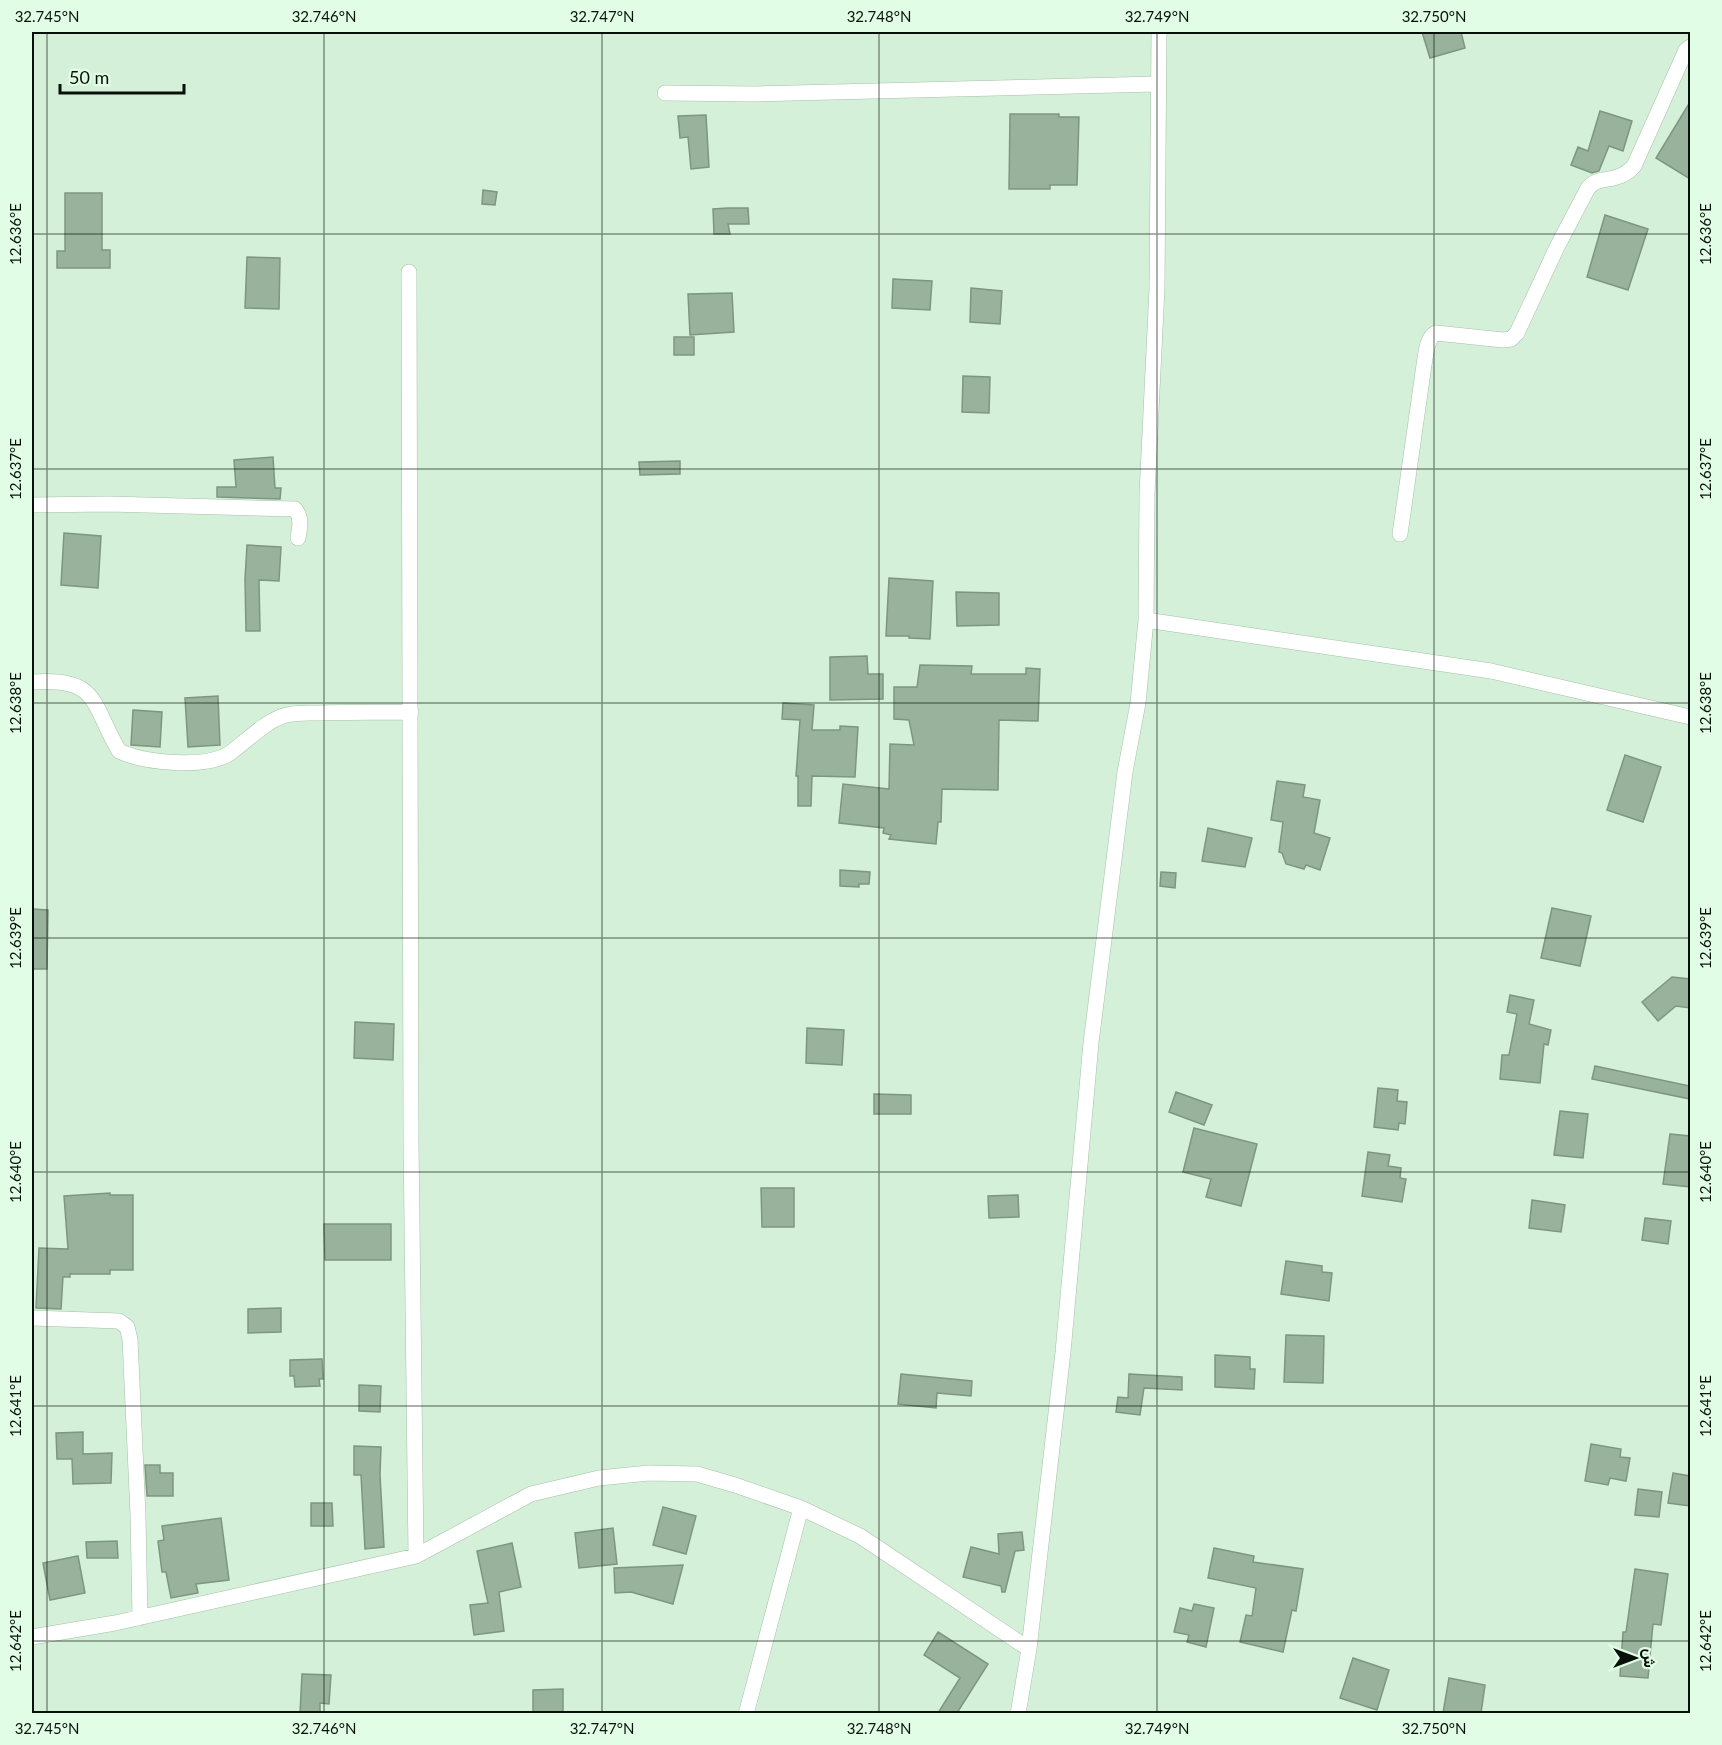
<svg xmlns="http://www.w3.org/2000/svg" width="1722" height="1745" font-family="Lato,Vazirmatn,sans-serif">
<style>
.building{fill:#98b29b;stroke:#7d9680;stroke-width:1.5}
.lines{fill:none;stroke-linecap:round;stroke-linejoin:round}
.street-casing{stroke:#a5c0a8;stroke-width:16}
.street{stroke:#fff;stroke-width:15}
.ticks{fill:none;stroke:#081109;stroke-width:1.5;stroke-opacity:0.45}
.neatline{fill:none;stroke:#081109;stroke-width:2}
.ticks-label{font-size:15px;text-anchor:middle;fill:#081109}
</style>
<rect width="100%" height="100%" fill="#d5f0d8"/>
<path class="building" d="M1422,32h39l4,16 -35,10z
M1690,102v77l-34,-21z
M1600,111l32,10 -9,30 -14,-5 -10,25 -7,2 -21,-8 7,-18 10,4z
M1010,114h49v3h20l-2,68h-27v4h-41z
M706,115l3,52 -18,2 -3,-32 -8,1 -2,-22z
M483,190l14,2 -2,13 -13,-1z
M65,193h37v57h8v18h-53v-17h8z
M728,208h20l1,16h-21l2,10h-16l-1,-25z
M1605,215l43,14 -20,61 -41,-13z
M247,257l33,1 -1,51 -34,-1z
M893,279l39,2 -2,29 -38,-2z
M971,288l31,3 -2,33 -30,-2z
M732,293l2,39 -44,3 -2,-41z
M674,337h20v18h-20z
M963,376l27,1 -1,36 -27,-1z
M273,457l2,31h6l-1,11 -63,-2v-10h19l-2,-27z
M680,461v13l-40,1 -1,-13z
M64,533l37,3 -3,52 -37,-3z
M247,545l34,2 -2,34 -20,-1 1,51h-14l-1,-52z
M889,578l44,3 -3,58 -21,-1v-2h-23z
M956,592l43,1v32l-42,1z
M867,656l1,18h15v25l-53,1v-43z
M920,665l52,1 -1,8h55v-6l14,1 -2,52 -39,-1 -1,70 -56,-1 -1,33h-3l-2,22 -47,-5 2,-4 -8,-2 1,-5 -45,-5 4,-39 46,5 1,-45 24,1 -5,-25 -15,-1v-32h23z
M218,696l2,49 -32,2 -3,-49z
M783,703l31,2 -2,25h28v-4l18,1 -3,50 -43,-1 -1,30h-13v-30h-2l4,-56 -18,-1z
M133,710l29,2 -2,35 -29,-2z
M1625,755l36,12 -18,55 -36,-12z
M1277,781l28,4 -2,12 17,3 -6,33 16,5 -10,32 -14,-5 -2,4 -18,-5 -4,-11 -3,-1 4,-30 -12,-2z
M1208,828l44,10 -7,29 -43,-6z
M840,870l30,2 -1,12h-10v3l-19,-1z
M1161,872l15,1 -1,15 -15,-2z
M1552,908l39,8 -11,50 -39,-8z
M32,909l16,1 -1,59h-15z
M1672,977l18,2v29l-14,-2 -18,15 -16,-19z
M1510,995l24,5 -5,24 22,6 -3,15 -4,-1 -4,39 -40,-4 2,-24h7l8,-41 -10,-2z
M355,1022l39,2 -1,36 -39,-2z
M807,1028l37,2 -2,35 -36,-2z
M1595,1066l95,20v13l-98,-20z
M1378,1088l20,2 -1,11 10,1 -2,22 -6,-1 -1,7 -24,-3z
M1176,1092l36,13 -8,20 -35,-13z
M874,1094l37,1v19h-37z
M1560,1111l28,3 -5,44 -29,-3z
M1194,1128l63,16 -16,62 -35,-9 5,-18 -28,-7z
M1670,1134l20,2v51l-27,-3z
M1368,1152l22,3 -2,11 13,2 -1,10 6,1 -4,23 -40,-6z
M761,1188h33v39h-32z
M110,1193v2h23v75h-23v4h-40v3h-7l-2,32 -25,-1 3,-60 29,1 -4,-53z
M1018,1195l1,22 -30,1 -1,-22z
M1532,1200l33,5 -4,27 -32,-4z
M1645,1218l26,3 -3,23 -26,-4z
M324,1224h67v36h-66z
M1286,1261l36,5v6l10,1 -3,28 -48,-7z
M281,1308v24l-33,1v-24z
M1286,1335l38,1 -1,47 -39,-1z
M1215,1355l35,2v12h5l-1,20 -39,-2z
M322,1359l1,20h-4l1,7 -25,1 -1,-11h-4v-16z
M901,1374l71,7 -1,15 -34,-3 -1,15 -38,-4z
M1129,1374l53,3v13l-38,-2 -4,27 -24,-3 2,-15 10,1z
M359,1385l22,1 -1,26 -21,-1z
M83,1432v22l29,-1 -1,30 -38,1 -1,-25h-15l-1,-26z
M1591,1444l30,5 -1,8 10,1 -4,23 -16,-3 -2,7 -23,-4z
M354,1446l27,1 -1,28 4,72 -19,2 -4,-74h-7z
M145,1465h15v8h13v23h-26z
M1673,1473l17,3v30l-22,-3z
M1638,1489l24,3 -3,25 -24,-2z
M311,1503h21l1,23h-22z
M663,1507l33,9 -10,38 -33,-9z
M221,1518l8,62 -33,4 2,9 -27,5 -5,-26h-4l-4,-31 6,-1 -2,-14z
M613,1528l4,36 -38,4 -4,-35z
M1022,1532l2,18 -9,1 -10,41h-3l-1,-6 -38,-9 8,-30 28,7 -1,-20z
M117,1541l1,17h-31l-1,-16z
M512,1543l9,44 -22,5 5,39 -30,4 -4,-30 18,-2 -11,-52z
M1214,1548l40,8 -1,6 50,7 -7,42 -4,-1 -9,42 -43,-10 6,-27 6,1 4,-28 -48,-10z
M78,1556l7,37 -35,7 -7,-37z
M683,1565l-10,39 -42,-12 -16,1 -1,-25z
M1635,1569l33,5 -7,51 -8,-1 -5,54 -28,-2 3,-44h3z
M1194,1604l20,4 -8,39 -19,-5 2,-7 -15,-3 6,-24 12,3z
M938,1632l50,32 -31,49h-19l22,-35 -36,-23z
M1353,1658l36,12 -12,40 -37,-12z
M302,1674l29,1 -2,29 -9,-1v10h-20z
M1449,1678l36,7 -4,28h-38z
M563,1689v24h-30v-23z"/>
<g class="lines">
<defs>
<path id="street" d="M665,93l90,1 402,-10
M409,272l2,869 5,415
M32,505l77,-1 186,5c7,9 5,18 3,29
M1400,534l24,-169c2,-10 2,-27 12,-32l67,7 8,-1 6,-6 40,-86 31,-59c12,-14 29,-3 46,-22l52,-116 4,-3
M1146,620l345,51 199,46
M32,682c67,-5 59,21 87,69 25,12 88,18 111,2 17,-12 33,-30 53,-37 11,-4 24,-3 36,-3 31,-1 61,-1 92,-1
M32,1318l87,3 8,6 3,12 8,176 2,103
M32,1637l83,-14 301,-67 115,-62 68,-16 50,-5 48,1 38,11 66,23 59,28 169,113
M746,1714l55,-206
M1018,1714l11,-65 34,-297 28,-309 34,-271 13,-69 8,-83 1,-126 10,-206 2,-256"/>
</defs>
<use href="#street" class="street-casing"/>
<use href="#street" class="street"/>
</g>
<path class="ticks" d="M47,32v1682M324,32v1682M602,32v1682M879,32v1682M1157,32v1682M1434,32v1682M32,234h1658M32,469h1658M32,703h1658M32,938h1658M32,1172h1658M32,1406h1658M32,1641h1658"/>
<rect width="1722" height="1745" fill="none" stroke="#e2fde5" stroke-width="66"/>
<g transform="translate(1635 1658) rotate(90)" stroke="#e2fde5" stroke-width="4.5" paint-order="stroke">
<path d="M0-4.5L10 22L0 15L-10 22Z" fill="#081109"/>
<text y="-9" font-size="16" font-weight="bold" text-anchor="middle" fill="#081109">ش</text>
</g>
<path d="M60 84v9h124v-9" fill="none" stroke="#081109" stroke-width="3"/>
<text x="69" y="84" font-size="18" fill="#081109" stroke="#e2fde5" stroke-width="4.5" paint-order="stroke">50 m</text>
<rect x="33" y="33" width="1656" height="1679" class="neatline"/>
<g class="ticks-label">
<text x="47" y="22">32.745°N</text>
<text x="324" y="22">32.746°N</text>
<text x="602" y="22">32.747°N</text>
<text x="879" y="22">32.748°N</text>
<text x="1157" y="22">32.749°N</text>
<text x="1434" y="22">32.750°N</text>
<text transform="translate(1706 234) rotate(-90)" y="5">12.636°E</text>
<text transform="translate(16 234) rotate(-90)" y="5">12.636°E</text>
<text transform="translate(1706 469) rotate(-90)" y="5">12.637°E</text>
<text transform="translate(16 469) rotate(-90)" y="5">12.637°E</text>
<text transform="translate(1706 703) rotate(-90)" y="5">12.638°E</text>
<text transform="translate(16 703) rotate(-90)" y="5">12.638°E</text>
<text transform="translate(1706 938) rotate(-90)" y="5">12.639°E</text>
<text transform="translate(16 938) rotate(-90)" y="5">12.639°E</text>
<text transform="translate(1706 1172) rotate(-90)" y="5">12.640°E</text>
<text transform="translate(16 1172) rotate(-90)" y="5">12.640°E</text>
<text transform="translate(1706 1406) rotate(-90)" y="5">12.641°E</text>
<text transform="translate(16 1406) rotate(-90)" y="5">12.641°E</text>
<text transform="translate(16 1641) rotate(-90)" y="5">12.642°E</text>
<text transform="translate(1706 1641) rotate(-90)" y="5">12.642°E</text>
<text x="47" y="1734">32.745°N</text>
<text x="324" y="1734">32.746°N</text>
<text x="602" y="1734">32.747°N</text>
<text x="879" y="1734">32.748°N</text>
<text x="1157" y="1734">32.749°N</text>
<text x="1434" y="1734">32.750°N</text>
</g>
</svg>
